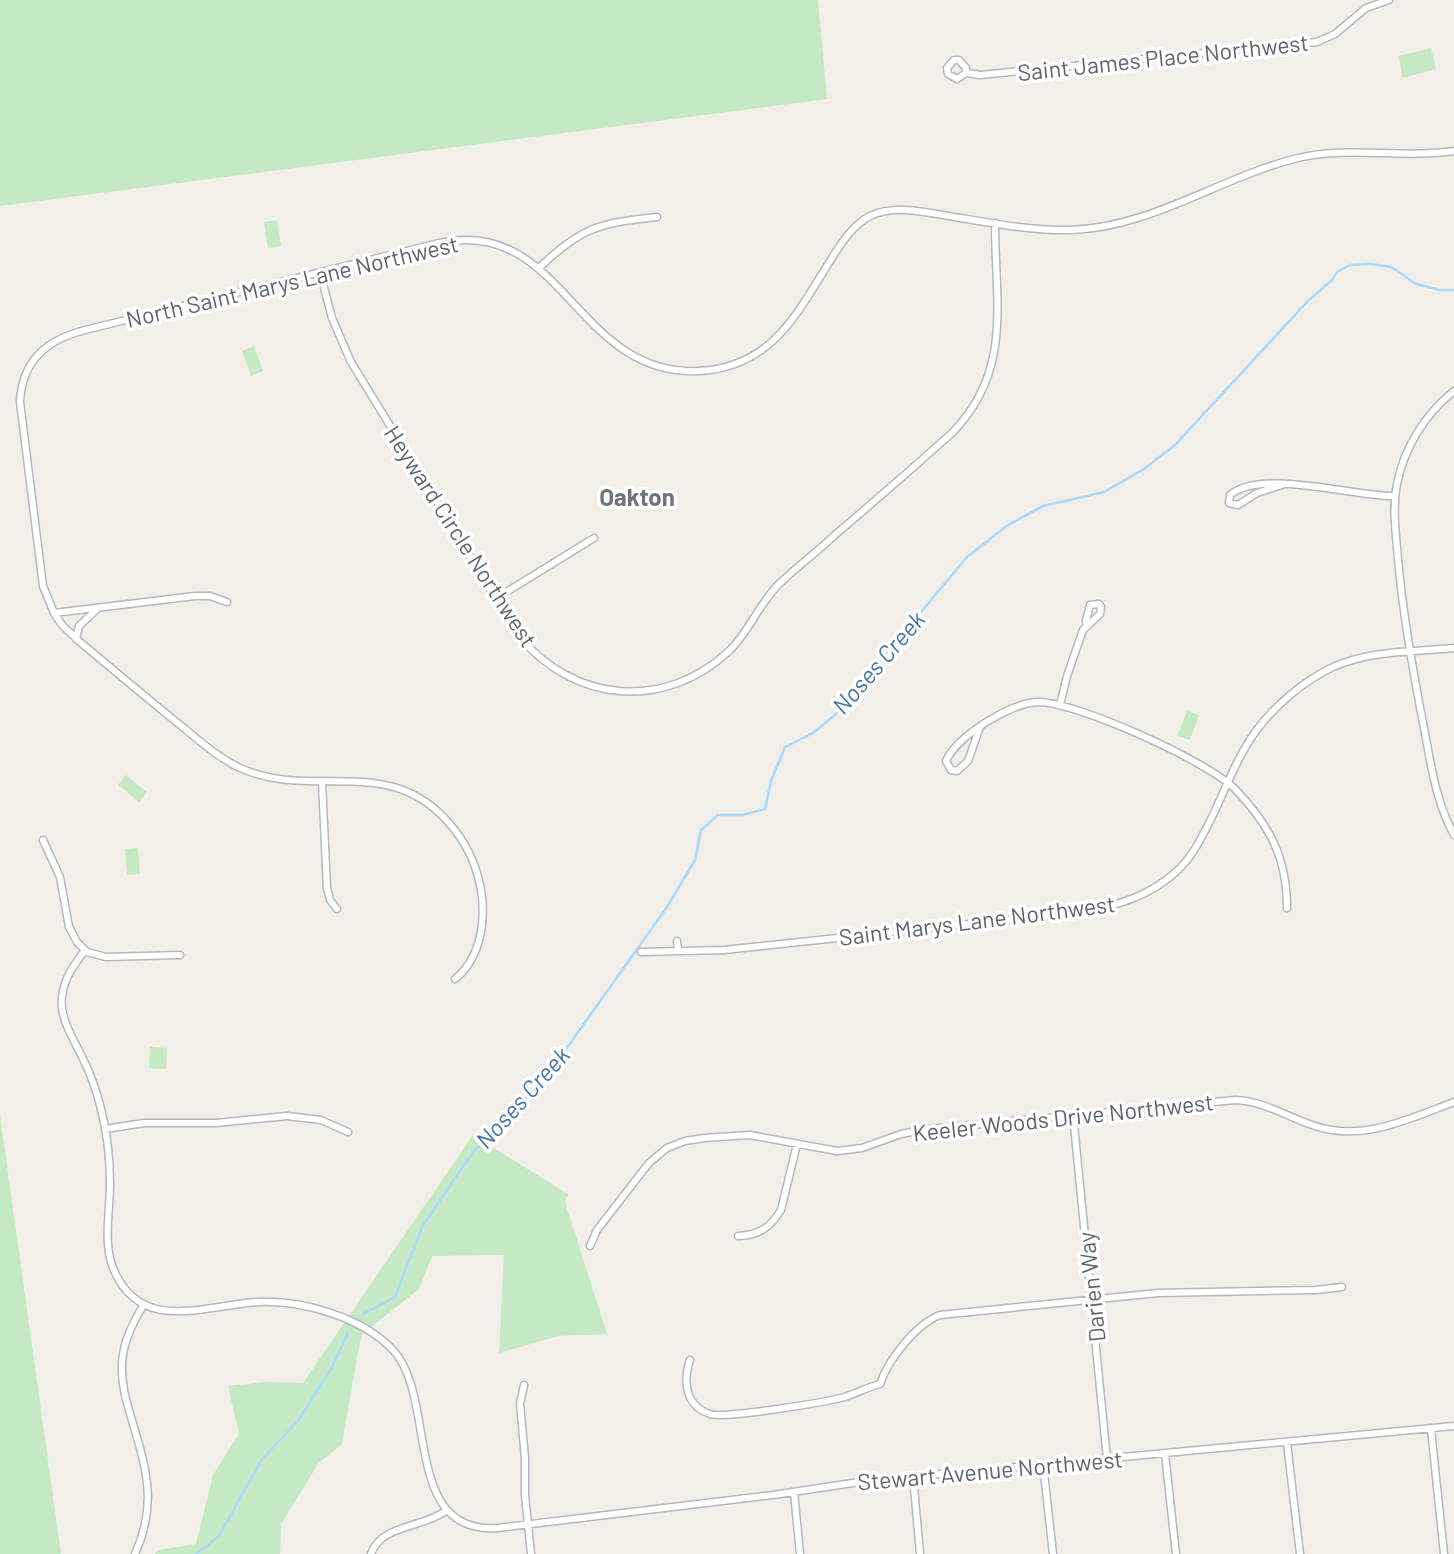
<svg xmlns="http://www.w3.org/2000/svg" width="1454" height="1554" font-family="Barlow,sans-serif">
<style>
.green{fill:#c5e8c5}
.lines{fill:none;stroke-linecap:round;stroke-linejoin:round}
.stream{stroke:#aadaff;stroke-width:2.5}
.minor-casing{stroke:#b5b8bc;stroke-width:9}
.minor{stroke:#fff;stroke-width:6}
.labels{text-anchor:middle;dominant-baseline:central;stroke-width:7;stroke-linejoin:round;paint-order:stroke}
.street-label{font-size:23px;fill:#5f6368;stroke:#fff}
.neighbourhood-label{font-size:24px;font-weight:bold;fill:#70757a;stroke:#fff}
.water-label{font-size:24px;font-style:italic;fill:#4174aa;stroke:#fff}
</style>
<rect width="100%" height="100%" fill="#f1efe8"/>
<path class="green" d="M0,0h818l9,99 -827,107z
M1431,48l5,21 -33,9 -5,-22z
M277,220l4,26 -13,2 -4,-26z
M254,346l9,25 -12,5 -9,-25z
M1187,711l12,4 -9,25 -13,-4z
M126,775l21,17 -8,10 -21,-17z
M138,848l2,26 -13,1 -2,-26z
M150,1047l17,1 -1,21 -17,-1z
M0,1115l61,439h-61z
M473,1135l95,59 -3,8 42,132 -49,2 -59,17 5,-98 -72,1 -13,33 -58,46 -19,109 -24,20 -37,60 -1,30h-125l3,-4 38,-6 17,-69 26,-41 -11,-48 39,-4 36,1z"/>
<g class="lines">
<path class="stream" d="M363,1314l32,-17 27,-70 51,-75 76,-79 118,-166 28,-47 6,-30 17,-15h24l23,-6 6,-28 14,-34 28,-14 23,-19 131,-157 41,-32 35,-19 61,-14 40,-23 31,-24 132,-143 26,-23 4,-7 13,-7 21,-1 20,3 25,17 24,6h14
M197,1554l22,-18 43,-77 36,-38 34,-54 16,-34"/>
<defs>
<path id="minor" d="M966,73v-5l-7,-8h-5l-7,8 1,6 9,5 9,-6 14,2 337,-33 18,-8 31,-26 23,-8
M539,268c42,-41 61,-45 118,-51
M320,272l12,46 19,44 168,274c55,67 146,75 210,15 21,-20 30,-48 51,-68 18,-17 38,-32 56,-49 39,-33 78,-67 116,-101 61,-62 43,-131 43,-210
M1454,391c-29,23 -50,57 -57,93 -5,25 -1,50 1,75 5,57 15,113 26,169 7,37 12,74 30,107
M1282,485l-25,8 -19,12 -9,-2 1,-8c32,-27 124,2 165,1
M495,599l99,-61
M54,613l141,-17h15l17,6
M76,639l3,-13 18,-17
M1060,705l7,-29 16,-46 17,-16 1,-7 -2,-3 -9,1 -4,16 1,4
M980,727l-12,34 -11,10 -6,-1 -5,-9c11,-25 64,-58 92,-59 39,0 170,59 198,88 34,36 51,68 51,118
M322,782l5,106 3,12 7,9
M43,840l17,37 9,50 8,15 10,10 19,5 74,-2
M677,941l1,10
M85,950c-11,15 -21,28 -23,47 -3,22 13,44 22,64 7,14 12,29 16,44 7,26 10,53 10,79 0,26 -7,59 3,84 27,67 92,37 145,34 44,-2 104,15 135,48 45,48 8,185 105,178l275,-33 93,-14 588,-55
M641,952l83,-2 357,-38c35,-6 70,-16 97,-42 15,-14 25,-35 34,-53 14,-29 25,-60 44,-86 18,-25 49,-51 77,-64 38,-17 81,-15 121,-19
M455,979c24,-19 30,-53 27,-82 -3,-25 -13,-49 -28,-68 -63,-80 -139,-26 -216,-62 -24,-12 -44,-31 -64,-47 -32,-26 -63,-52 -94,-78l-18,-17 -8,-12 -11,-27 -23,-184c2,-41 26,-62 65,-72l354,-87c125,-27 136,134 260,128 74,-4 98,-58 133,-113 10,-16 21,-33 38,-42 28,-13 62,-2 91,2 35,6 73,13 109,12 80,-2 147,-51 224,-71 53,-14 106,0 160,-8
M1073,1115l34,344
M105,1129l39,-6h72l71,-7 34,4 27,12
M738,1236c21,-1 32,-8 43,-26l16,-66
M590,1246l7,-16 52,-67 18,-15 18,-7 19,-3 46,-3 87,16 25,-3 39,-14 27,-5 307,-29c28,1 51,16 77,25 49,18 96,-6 142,-23
M690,1360c-7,21 -5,46 20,54 15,5 115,-12 135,-17 12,-4 23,-10 35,-13 8,-24 36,-60 60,-69l218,-22 158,-3 26,-3
M524,1385l-4,19 5,54v37l6,59
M1431,1429l13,125
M1287,1443l13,111
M1165,1454l11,100
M1043,1464l10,90
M913,1476l7,78
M794,1492l6,62
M135,1554c23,-51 11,-86 -4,-137 -5,-17 -10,-34 -9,-53 1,-23 11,-41 22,-60
M371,1554c10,-30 53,-26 76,-44"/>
</defs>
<use href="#minor" class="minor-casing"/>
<use href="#minor" class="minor"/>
</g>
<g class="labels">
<g class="street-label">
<text transform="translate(1163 57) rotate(-6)">Saint James Place Northwest</text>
<text transform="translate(292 281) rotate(-13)">North Saint Marys Lane Northwest</text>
<text transform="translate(461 536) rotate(57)">Heyward Circle Northwest</text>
<text transform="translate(977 920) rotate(-7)">Saint Marys Lane Northwest</text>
<text transform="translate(1063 1117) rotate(-6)">Keeler Woods Drive Northwest</text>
<text transform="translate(1091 1287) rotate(-96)">Darien Way</text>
<text transform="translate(990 1470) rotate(-5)">Stewart Avenue Northwest</text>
</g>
<g class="neighbourhood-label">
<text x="637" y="496">Oakton</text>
</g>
<g class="water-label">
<text transform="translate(878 662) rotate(-49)">Noses Creek</text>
<text transform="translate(522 1097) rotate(-48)">Noses Creek</text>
</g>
</g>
</svg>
